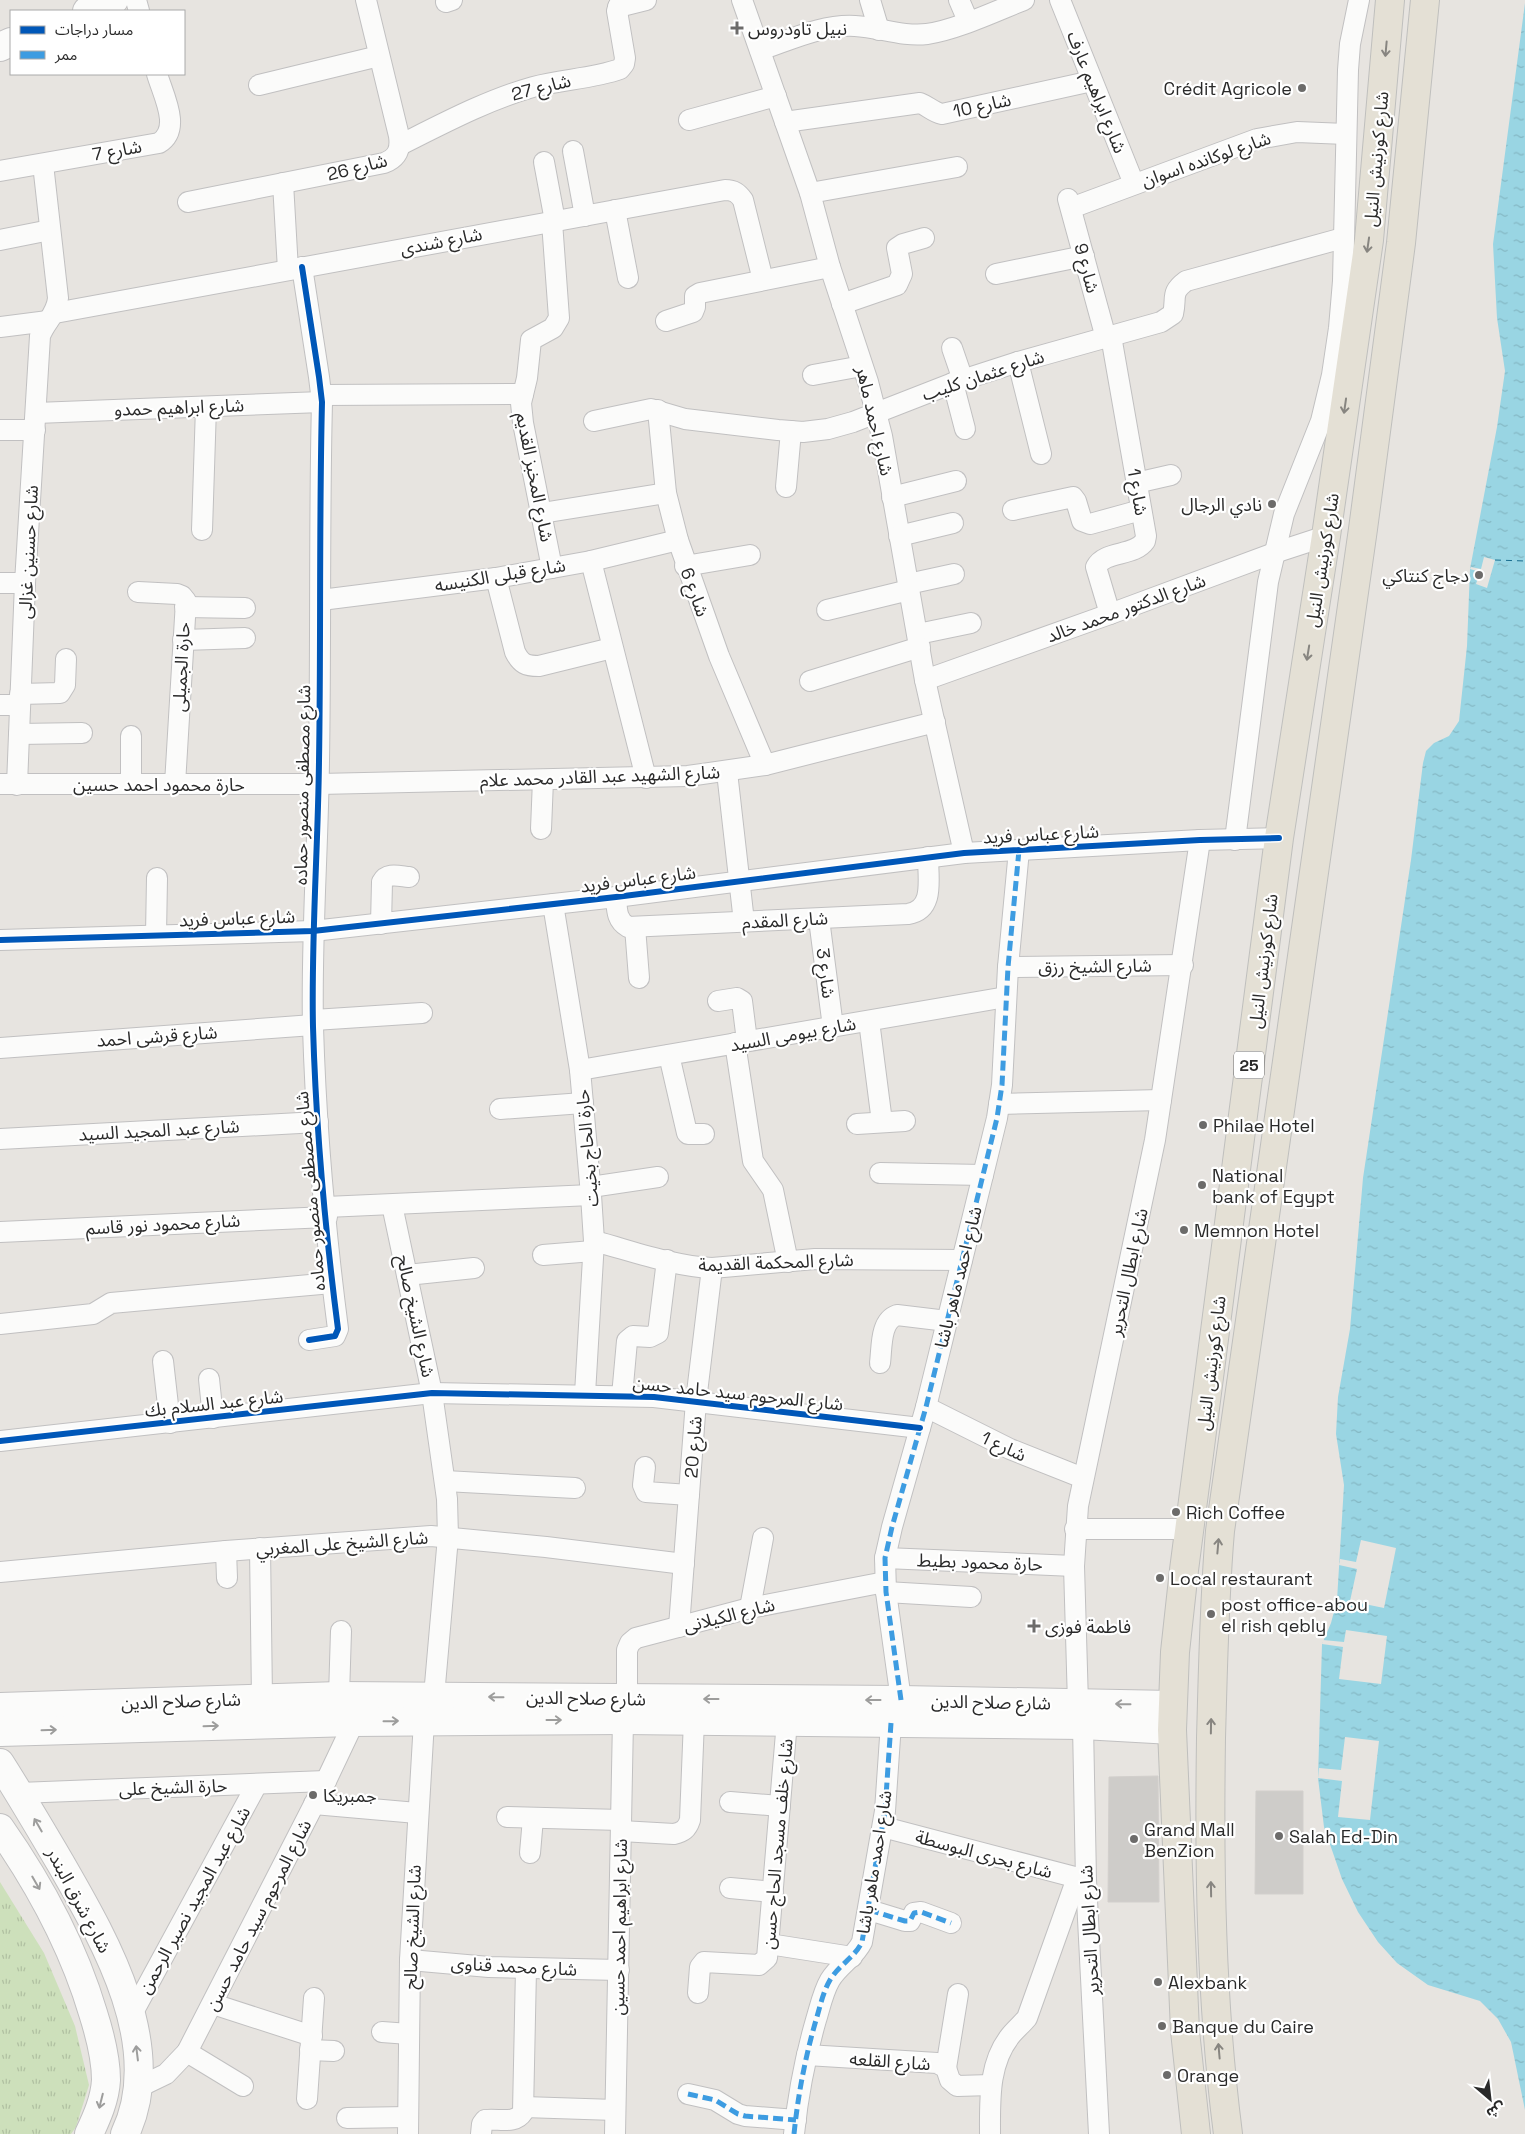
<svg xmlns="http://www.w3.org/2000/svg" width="1525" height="2134" viewBox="0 0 1525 2134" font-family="'Space Grotesk','Noto Sans Arabic',sans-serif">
	<defs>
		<pattern id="park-tufts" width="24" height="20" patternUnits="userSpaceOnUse" patternTransform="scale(1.25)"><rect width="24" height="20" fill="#cde0bb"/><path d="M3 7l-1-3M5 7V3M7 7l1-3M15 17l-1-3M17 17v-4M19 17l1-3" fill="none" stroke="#b0c0a1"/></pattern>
		<pattern id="water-ripples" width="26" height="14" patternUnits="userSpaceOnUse" patternTransform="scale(1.25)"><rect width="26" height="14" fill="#99d5e3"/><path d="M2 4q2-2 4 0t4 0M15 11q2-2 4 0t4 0" fill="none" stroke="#84b7c3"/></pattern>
	</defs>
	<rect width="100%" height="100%" fill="#e7e4e0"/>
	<path fill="url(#park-tufts)" d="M0 1882 44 1953 75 2026 89 2085 76 2127 71 2134H0Z"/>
	<path fill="url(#water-ripples)" d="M1525 3V2110L1511 2042 1498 2019 1480 2001 1428 1985 1397 1963 1378 1942 1358 1912 1342 1879 1324 1827 1318 1778 1322 1644 1331 1623 1337 1600 1344 1485 1336 1434 1338 1397 1350 1329 1363 1178 1411 860 1423 763 1426 751 1434 743 1449 736 1459 721 1467 646 1470 569 1497 427 1505 371 1497 318 1493 244Z"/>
	<g fill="#e7e4e0">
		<path d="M1484 557 1495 560 1487 588 1476 584 1480 572 1470 569 1471 567 1481 569Z"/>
		<path d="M1361 1540 1396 1548 1384 1608 1350 1601 1357 1569 1339 1565 1340 1559 1356 1562Z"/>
		<path d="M1346 1630 1387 1636 1381 1684 1339 1679 1343 1647 1322 1644 1323 1640 1344 1642Z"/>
		<path d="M1345 1737 1379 1741 1370 1820 1338 1817 1342 1781 1318 1778 1319 1768 1341 1770Z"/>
	</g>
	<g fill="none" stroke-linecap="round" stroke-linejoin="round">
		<path stroke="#186d8f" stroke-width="1" stroke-dasharray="6 5" stroke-linecap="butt" d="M1495 560 1525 561"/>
	</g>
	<g fill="#ceccc9" stroke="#d2cfcc">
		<path d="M1158 1776 1159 1902H1108L1109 1777Z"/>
		<path d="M1256 1791H1303V1894H1255Z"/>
	</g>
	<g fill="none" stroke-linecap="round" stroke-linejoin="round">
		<defs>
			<g id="street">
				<path d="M136 0 139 11"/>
				<path d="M742 0 810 193 830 267 868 382 882 436 925 680 964 853"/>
				<path d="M870 0 879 30"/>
				<path d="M959 0 968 21"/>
				<path d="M1060 0 1134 184"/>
				<path d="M446 2 452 0"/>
				<path d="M618 7 646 0"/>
				<path d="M760 50C790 40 823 24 855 26 879 27 902 37 927 34 956 30 996 11 1024 0"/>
				<path d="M259 85 379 56"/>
				<path d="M689 120 776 96"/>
				<path d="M785 122 920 103C928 106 933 112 942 114L1092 81"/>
				<path d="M400 145C444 123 487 100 533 87 562 79 592 79 620 69L624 64 625 58 617 11 621 0"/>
				<path d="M573 151 585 216"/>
				<path d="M544 162 555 221"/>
				<path d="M0 171 159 143C182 129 163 95 157 74"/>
				<path d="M283 183 288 270"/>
				<path d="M810 193 957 167"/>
				<path d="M1068 199 1106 338"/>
				<path d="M188 202 384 163C397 158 401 150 399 136L366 0"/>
				<path d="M1071 208 1257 139 1297 132 1346 134"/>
				<path d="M615 210 628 278"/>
				<path d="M552 222 559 318 553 328 531 340 527 378 521 403 523 423 552 568"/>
				<path d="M0 240 50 230"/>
				<path d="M302 267 319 377 322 402C319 522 321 641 319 761 318 850 311 938 313 1027 316 1128 325 1229 338 1329L335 1336 309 1340"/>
				<path d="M996 274 1084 256"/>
				<path d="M842 304 897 285 902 274 897 248 903 244 924 238"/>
				<path d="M55 313 725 190C734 190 738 193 743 200L763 280"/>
				<path d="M666 321 693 312 695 307V296L700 293 830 267"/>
				<path d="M0 327 48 321"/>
				<path d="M952 348 963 380"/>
				<path d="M1018 362 1041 454"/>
				<path d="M813 375 862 366"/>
				<path d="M953 383 965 429"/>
				<path d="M321 395 523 394"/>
				<path d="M658 410 666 493 678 540 719 656 765 765"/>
				<path d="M36 413 322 402"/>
				<path d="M594 421 651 409 685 419 778 430 803 432 828 429 853 422 953 383 1018 362 1161 322 1173 314C1177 297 1170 293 1186 281L1343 238"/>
				<path d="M0 430H35"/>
				<path d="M1136 483 1171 475"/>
				<path d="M786 487 791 431"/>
				<path d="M892 497 956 481"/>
				<path d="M1013 510 1073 497 1076 501 1082 521 1090 524 1141 510"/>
				<path d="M542 513 666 493"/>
				<path d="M202 530 206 407"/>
				<path d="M899 536 953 523"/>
				<path d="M591 561 646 778"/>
				<path d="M685 566 750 555"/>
				<path d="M496 578 515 652C521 664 526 666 539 666L612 648"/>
				<path d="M0 583H25"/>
				<path d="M908 584 954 574"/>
				<path d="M138 592 177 594 182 596 186 601 175 784"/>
				<path d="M321 600 496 578 591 561 678 540"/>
				<path d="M185 607 245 608"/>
				<path d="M827 610 909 590"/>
				<path d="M1110 614 1096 567C1105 550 1134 557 1145 541L1146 536 1111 336"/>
				<path d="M918 634 971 623"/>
				<path d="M183 640 245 638"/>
				<path d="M925 680 1110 614 1274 553 1326 536"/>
				<path d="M810 681 920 647"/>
				<path d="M20 694 60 693 65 685 66 659"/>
				<path d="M0 705H20"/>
				<path d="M19 734 82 733"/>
				<path d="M727 772 744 922"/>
				<path d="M0 784H319L688 776 765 765 935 722"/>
				<path d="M131 784V736"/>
				<path d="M17 785 25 583 40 336C45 322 57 314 58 298L43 164"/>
				<path d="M541 829 543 780"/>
				<path d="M1235 840 1268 582 1284 514 1321 421 1332 375 1339 328 1343 281 1348 70 1350 44 1359 0"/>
				<path d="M616 897C617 909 616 920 628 927L908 914C935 910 928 879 928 857"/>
				<path d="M553 904 580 1070 591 1195 594 1241 585 1394"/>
				<path d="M819 919 833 1027"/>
				<path d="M381 924 382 882C387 872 399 876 409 877"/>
				<path d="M635 927 639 978"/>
				<path d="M156 935 157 878"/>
				<path d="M0 940 313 931 616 897 964 853 1200 840 1279 838"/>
				<path d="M1008 967 1183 965"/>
				<path d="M718 1001 737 998 742 1001 747 1041"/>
				<path d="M314 1020 422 1013"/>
				<path d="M869 1021 882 1122"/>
				<path d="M735 1043 753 1161 773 1190 788 1262"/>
				<path d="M0 1048 313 1025"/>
				<path d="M669 1055 687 1133 688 1134H704"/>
				<path d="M580 1070 1006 997"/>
				<path d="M999 1104 1161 1100"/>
				<path d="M500 1109 583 1103"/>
				<path d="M857 1124 905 1121"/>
				<path d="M0 1139 318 1122"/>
				<path d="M880 1173 983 1175"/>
				<path d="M591 1187 658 1177"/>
				<path d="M392 1205 432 1393 447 1499 448 1537 434 1696"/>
				<path d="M326 1207 591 1195"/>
				<path d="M0 1232 327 1217"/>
				<path d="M594 1241C632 1251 672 1266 712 1268L815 1259 962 1260"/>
				<path d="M543 1255 593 1251"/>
				<path d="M407 1275 474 1268"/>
				<path d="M0 1324 93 1314 111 1303 332 1283"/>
				<path d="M163 1361 170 1423"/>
				<path d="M880 1363C882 1347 880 1321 897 1315L947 1321"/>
				<path d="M209 1379 213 1418"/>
				<path d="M622 1396 627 1341 633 1336 650 1337 658 1333 667 1260"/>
				<path d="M926 1407 1010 1449 1083 1478"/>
				<path d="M0 1441 432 1393 654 1397 920 1428"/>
				<path d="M645 1467 643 1485 646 1492 689 1495"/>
				<path d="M445 1481 575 1488"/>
				<path d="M1075 1529H1189"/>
				<path d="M260 1548 262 1699"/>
				<path d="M226 1551 227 1578"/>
				<path d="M885 1558 1074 1566"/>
				<path d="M0 1572 226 1551 431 1536 546 1547 684 1564"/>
				<path d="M886 1592 971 1597"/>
				<path d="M750 1608 763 1538"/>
				<path d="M679 1627 696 1401 712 1268"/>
				<path d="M339 1696 341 1631"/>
				<path d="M627 1699V1650L630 1643 636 1638 750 1608 885 1582"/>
				<path d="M901 1700 886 1592 885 1558 892 1527 926 1407 997 1118 1002 1085 1008 967 1019 850"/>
				<path d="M1078 1704 1074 1566 1078 1506 1155 1140 1200 840"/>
				<path d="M1083 1725 1086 1880 1099 2134"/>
				<path d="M19 1793 326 1781"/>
				<path d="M730 1802 780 1806"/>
				<path d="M314 1804 417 1813"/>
				<path d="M507 1817 621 1820"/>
				<path d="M883 1827 1086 1880"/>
				<path d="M621 1831 674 1834C683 1832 687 1829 690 1820L694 1720"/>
				<path d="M530 1853 533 1818"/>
				<path d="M730 1888 773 1892"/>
				<path d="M869 1910 905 1921H910L914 1913 921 1912 951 1923"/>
				<path d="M769 1944 852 1957"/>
				<path d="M410 1960 489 1967 619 1970"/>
				<path d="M698 1993 700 1967 704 1962 759 1965 767 1958 787 1721"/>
				<path d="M213 2004 312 2036"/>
				<path d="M131 2016 257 1784"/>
				<path d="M382 2032 409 2034"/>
				<path d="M310 2050 334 2051"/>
				<path d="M187 2052 243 2086"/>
				<path d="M807 2055 937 2063 946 2068 950 2080 957 2086 991 2085"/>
				<path d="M946 2068 958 1994"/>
				<path d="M139 2087 166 2074 187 2052 326 1781 354 1722"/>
				<path d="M688 2094 715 2100 738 2114 745 2116 796 2120"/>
				<path d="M307 2099 314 1998"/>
				<path d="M524 2107 615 2110"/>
				<path d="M347 2118 408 2117"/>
				<path d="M408 2134 410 1960 424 1721"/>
				<path d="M481 2134 482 2124 485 2120C498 2118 515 2125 523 2112L526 1969"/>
				<path d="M615 2134 623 1720"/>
				<path d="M794 2134C798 2095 805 2058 816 2020 820 2007 823 1992 830 1980 839 1965 855 1957 862 1942L885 1811 891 1723"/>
				<path d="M990 2134C990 2101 988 2063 1011 2035 1016 2029 1022 2024 1027 2018L1077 1878"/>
			</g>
			<g id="secondary">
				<path d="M87 11 114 0"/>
				<path d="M0 47 11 42"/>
				<path d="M0 1707 339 1696 901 1700 1172 1705"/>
				<path d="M0 1732 354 1722 623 1720 1083 1725 1172 1730"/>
				<path d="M0 1763C21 1796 41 1830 61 1864 104 1939 167 2046 125 2134"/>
				<path d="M0 1828C40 1885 73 1946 93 2013 100 2035 106 2057 106 2080 105 2099 97 2117 89 2134"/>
			</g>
			<g id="primary">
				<path d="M1196 2134 1185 2031 1172 1730 1175 1652 1184 1570 1279 838 1326 536 1369 240 1390 0"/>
				<path d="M1228 2134C1211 2002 1209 1871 1211 1738 1213 1669 1214 1600 1220 1531L1363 529 1401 243 1425 0"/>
			</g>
		</defs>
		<use href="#street" stroke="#c1c0c1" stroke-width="22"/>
		<use href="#secondary" stroke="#c1c0c1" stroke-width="30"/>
		<use href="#primary" stroke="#bfbfbd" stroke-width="30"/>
		<use href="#street" stroke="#fbfbfa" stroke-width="20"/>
		<use href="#secondary" stroke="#fbfbfa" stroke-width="28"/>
		<use href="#primary" stroke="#e4e0d5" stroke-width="28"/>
		<g stroke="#3d9ce1" stroke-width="5" stroke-dasharray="10 5" stroke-linecap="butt">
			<path d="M901 1700 886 1592 885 1558 892 1527 926 1407 997 1118 1002 1085 1008 967 1019 850"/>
			<path d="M869 1910 905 1921H910L914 1913 921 1912 951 1923"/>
			<path d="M688 2094 715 2100 738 2114 745 2116 796 2120"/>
			<path d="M794 2134C798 2095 805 2058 816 2020 820 2007 823 1992 830 1980 839 1965 855 1957 862 1942L885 1811 891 1723"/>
		</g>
		<defs>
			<g id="cycleway">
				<path d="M302 267 319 377 322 402C319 522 321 641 319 761 318 850 311 938 313 1027 316 1128 325 1229 338 1329L335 1336 309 1340"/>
				<path d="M0 940 313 931 616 897 964 853 1200 840 1279 838"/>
				<path d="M0 1441 432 1393 654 1397 920 1428"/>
			</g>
		</defs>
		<use href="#cycleway" stroke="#fff" stroke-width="9"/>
		<use href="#cycleway" stroke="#0057b8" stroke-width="6"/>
	</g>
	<defs><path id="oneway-shaft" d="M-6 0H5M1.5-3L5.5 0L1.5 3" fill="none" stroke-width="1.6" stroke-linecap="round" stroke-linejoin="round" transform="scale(1.25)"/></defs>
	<g stroke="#878580">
		<use href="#oneway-shaft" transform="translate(1386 49) rotate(95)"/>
		<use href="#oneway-shaft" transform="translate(1368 245) rotate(98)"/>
		<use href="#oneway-shaft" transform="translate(1345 406) rotate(98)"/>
		<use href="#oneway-shaft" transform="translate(1308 653) rotate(99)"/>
		<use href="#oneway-shaft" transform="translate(1218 1546) rotate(-85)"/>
		<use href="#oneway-shaft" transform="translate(1211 1726) rotate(-89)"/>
		<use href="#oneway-shaft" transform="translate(1211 1889) rotate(-91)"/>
		<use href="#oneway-shaft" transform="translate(1219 2051) rotate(-95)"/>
	</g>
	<g stroke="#9d9d9c">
		<use href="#oneway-shaft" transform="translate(496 1697) rotate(-179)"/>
		<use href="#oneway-shaft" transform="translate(711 1699) rotate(-180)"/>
		<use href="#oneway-shaft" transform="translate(873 1700) rotate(-180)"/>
		<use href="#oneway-shaft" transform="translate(1123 1704) rotate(-179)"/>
		<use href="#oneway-shaft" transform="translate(554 1720)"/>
		<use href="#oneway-shaft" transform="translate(391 1721) rotate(-1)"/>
		<use href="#oneway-shaft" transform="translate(211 1726) rotate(-2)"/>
		<use href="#oneway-shaft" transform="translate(49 1730) rotate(-2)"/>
		<use href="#oneway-shaft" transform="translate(38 1825) rotate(-120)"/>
		<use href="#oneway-shaft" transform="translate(36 1883) rotate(60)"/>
		<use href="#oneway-shaft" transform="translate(137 2053) rotate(-97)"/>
		<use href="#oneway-shaft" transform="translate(101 2101) rotate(104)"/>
	</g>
	<g fill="#6c6b6a" stroke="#fff" stroke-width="2">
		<path d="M734.5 20.5h5v5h5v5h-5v5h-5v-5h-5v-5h5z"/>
		<circle cx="1302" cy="88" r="5"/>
		<circle cx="1272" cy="504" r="5"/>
		<circle cx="1479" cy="575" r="5"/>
		<circle cx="1203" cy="1125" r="5"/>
		<circle cx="1202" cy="1185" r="5"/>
		<circle cx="1184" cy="1230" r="5"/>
		<circle cx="1176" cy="1512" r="5"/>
		<circle cx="1160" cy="1578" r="5"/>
		<circle cx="1211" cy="1614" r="5"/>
		<path d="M1031.5 1618.5h5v5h5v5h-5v5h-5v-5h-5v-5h5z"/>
		<circle cx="313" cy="1795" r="5"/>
		<circle cx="1279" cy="1836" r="5"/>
		<circle cx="1134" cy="1839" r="5"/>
		<circle cx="1158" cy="1982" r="5"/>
		<circle cx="1162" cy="2026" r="5"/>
		<circle cx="1167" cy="2075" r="5"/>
	</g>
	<g text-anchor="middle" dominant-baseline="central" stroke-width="4.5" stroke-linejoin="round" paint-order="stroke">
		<rect fill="#fff" stroke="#6a6a6a" stroke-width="1" x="1234" y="1051.5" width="30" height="27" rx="4"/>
		<g font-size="16" font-weight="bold" fill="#2a2a2a">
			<text x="1249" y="1065">25</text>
		</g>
		<g font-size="18" fill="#2a2a2a" stroke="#fff" text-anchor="start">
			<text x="748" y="28">نبيل تاودروس</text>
			<text x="1292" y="88" text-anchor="end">Crédit Agricole</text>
			<text x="1262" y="504" text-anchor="end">نادي الرجال</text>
			<text x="1469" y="575" text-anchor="end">دجاج كنتاكي</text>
			<text x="1213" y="1125">Philae Hotel</text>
			<text x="1212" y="1175">National<tspan x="1212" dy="21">bank of Egypt</tspan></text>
			<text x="1194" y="1230">Memnon Hotel</text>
			<text x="1186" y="1512">Rich Coffee</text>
			<text x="1170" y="1578">Local restaurant</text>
			<text x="1221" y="1604">post office-abou<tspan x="1221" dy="21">el rish qebly</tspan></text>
			<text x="1045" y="1626">فاطمة فوزى</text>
			<text x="323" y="1795">جمبريكا</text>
			<text x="1144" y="1829">Grand Mall<tspan x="1144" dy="21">BenZion</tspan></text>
			<text x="1289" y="1836">Salah Ed-Din</text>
			<text x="1168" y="1982">Alexbank</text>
			<text x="1172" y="2026">Banque du Caire</text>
			<text x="1177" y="2075">Orange</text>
		</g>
		<g font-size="18" fill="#2a2a2a" stroke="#fff">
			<text transform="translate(541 87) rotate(-14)">شارع 27</text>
			<text transform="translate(1097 92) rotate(68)">شارع ابراهيم عارف</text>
			<text transform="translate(982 105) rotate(-12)">شارع 10</text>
			<text transform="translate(117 150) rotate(-10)">شارع 7</text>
			<text transform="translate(1206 159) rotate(-19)">شارع لوكانده اسوان</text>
			<text transform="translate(1376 159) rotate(-85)">شارع كورنيش النيل</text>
			<text transform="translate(357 167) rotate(-14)">شارع 26</text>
			<text transform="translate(441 241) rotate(-11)">شارع شندى</text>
			<text transform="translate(1087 268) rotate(75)">شارع 9</text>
			<text transform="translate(983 375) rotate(-18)">شارع عثمان كليب</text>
			<text transform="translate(179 407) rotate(-2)">شارع ابراهيم حمدو</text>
			<text transform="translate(875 421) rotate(77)">شارع احمد ماهر</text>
			<text transform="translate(535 477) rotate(79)">شارع المخبز القديم</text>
			<text transform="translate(1138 492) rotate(80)">شارع 1</text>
			<text transform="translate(28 552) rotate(-87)">شارع حسنين غزالى</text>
			<text transform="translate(1322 560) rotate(-81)">شارع كورنيش النيل</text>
			<text transform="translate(500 575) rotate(-9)">شارع قبلى الكنيسه</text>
			<text transform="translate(695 592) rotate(70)">شارع 6</text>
			<text transform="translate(1126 608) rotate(-20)">شارع الدكتور محمد خالد</text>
			<text transform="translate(181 667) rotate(-87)">حارة الجميلى</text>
			<text transform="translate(600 776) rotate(-2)">شارع الشهيد عبد القادر محمد علام</text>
			<text x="159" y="784">حارة محمود احمد حسين</text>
			<text transform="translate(302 785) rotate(-89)">شارع مصطفى منصور حماده</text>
			<text transform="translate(1041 834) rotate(-3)">شارع عباس فريد</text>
			<text transform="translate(638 879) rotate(-7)">شارع عباس فريد</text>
			<text transform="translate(237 918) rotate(-2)">شارع عباس فريد</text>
			<text transform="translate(785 920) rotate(-3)">شارع المقدم</text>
			<text transform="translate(1263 961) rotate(-83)">شارع كورنيش النيل</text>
			<text transform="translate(1095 966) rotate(-1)">شارع الشيخ رزق</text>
			<text transform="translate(826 973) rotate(83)">شارع 3</text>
			<text transform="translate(793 1034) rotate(-10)">شارع بيومى السيد</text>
			<text transform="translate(157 1036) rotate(-4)">شارع قرشى احمد</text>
			<text transform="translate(159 1130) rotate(-3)">شارع عبد المجيد السيد</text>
			<text transform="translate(587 1148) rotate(-95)">حارة الحاج بخيت</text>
			<text transform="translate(310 1191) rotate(-95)">شارع مصطفى منصور حماده</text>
			<text transform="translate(163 1224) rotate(-3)">شارع محمود نور قاسم</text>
			<text transform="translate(776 1262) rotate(-2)">شارع المحكمة القديمة</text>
			<text transform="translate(1128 1272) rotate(-78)">شارع ابطال التحرير</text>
			<text transform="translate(958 1277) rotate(-76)">شارع احمد ماهر باشا</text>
			<text transform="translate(416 1316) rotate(78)">شارع الشيخ صالح</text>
			<text transform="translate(1211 1363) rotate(-83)">شارع كورنيش النيل</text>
			<text transform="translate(738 1393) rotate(6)">شارع المرحوم سيد حامد حسن</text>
			<text transform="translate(214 1403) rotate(-6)">شارع عبد السلام بك</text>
			<text transform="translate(1004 1446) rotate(25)">شارع 1</text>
			<text transform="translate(693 1447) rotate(-86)">شارع 20</text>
			<text transform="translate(342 1543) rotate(-4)">شارع الشيخ على المغربي</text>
			<text transform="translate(980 1562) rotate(2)">حارة محمود بطيط</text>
			<text transform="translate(729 1615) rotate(-14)">شارع الكيلانى</text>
			<text transform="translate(586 1698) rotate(1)">شارع صلاح الدين</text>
			<text transform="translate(181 1701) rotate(-2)">شارع صلاح الدين</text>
			<text transform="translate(991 1702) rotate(1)">شارع صلاح الدين</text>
			<text transform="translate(173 1787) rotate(-2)">حارة الشيخ على</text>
			<text transform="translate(777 1844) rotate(-85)">شارع خلف مسجد الحاج حسن</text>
			<text transform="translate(984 1854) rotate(15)">شارع بحرى البوسطة</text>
			<text transform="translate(874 1862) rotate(-81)">شارع احمد ماهر باشا</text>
			<text transform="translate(79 1900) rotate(62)">شارع شرق البندر</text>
			<text transform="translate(194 1900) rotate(-61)">شارع عبد المجيد نصير الرحمن</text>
			<text transform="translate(258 1915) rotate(-63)">شارع المرحوم سيد حامد حسن</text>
			<text transform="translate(412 1927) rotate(-88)">شارع الشيخ صالح</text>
			<text transform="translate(619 1927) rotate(-89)">شارع ابراهيم احمد حسين</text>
			<text transform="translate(1089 1930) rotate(-93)">شارع ابطال التحرير</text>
			<text transform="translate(514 1966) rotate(3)">شارع محمد قناوى</text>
			<text transform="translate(890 2061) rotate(4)">شارع القلعه</text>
		</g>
	</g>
	<rect x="10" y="10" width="175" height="65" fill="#ffffff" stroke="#aaaaaa"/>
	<rect x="20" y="26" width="25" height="8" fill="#0057b8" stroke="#aaaaaa"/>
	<text x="55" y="35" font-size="15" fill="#2a2a2a">مسار دراجات</text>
	<rect x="20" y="51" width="25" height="8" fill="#3d9ce1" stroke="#aaaaaa"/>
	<text x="55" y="60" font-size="15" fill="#2a2a2a">ممر</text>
	<g transform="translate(1490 2099) rotate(152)" stroke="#ffffff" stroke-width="4" paint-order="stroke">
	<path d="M0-4L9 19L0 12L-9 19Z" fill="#2a2a2a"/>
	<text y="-8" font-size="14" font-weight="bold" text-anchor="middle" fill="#2a2a2a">ش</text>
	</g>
</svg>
